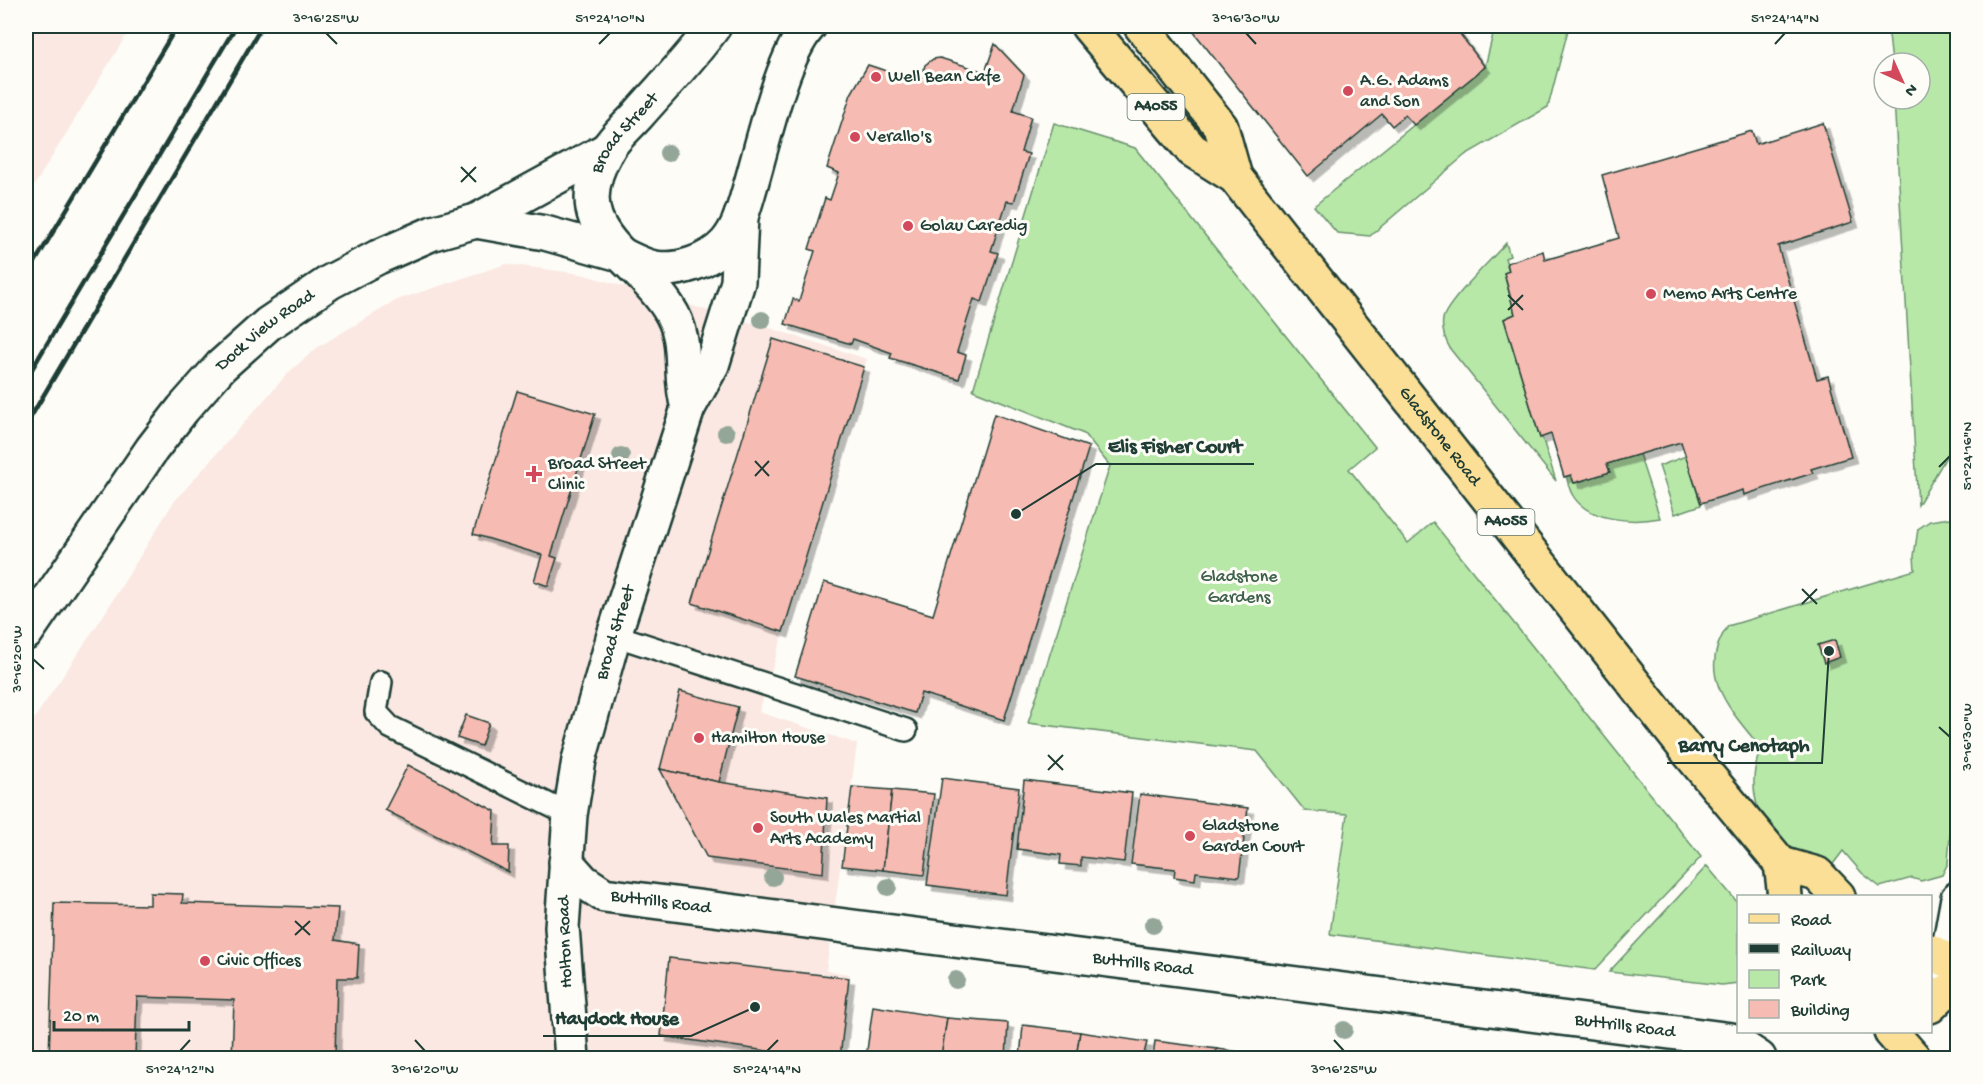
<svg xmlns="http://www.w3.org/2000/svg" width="1983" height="1084" viewBox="0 0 1983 1084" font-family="'Gochi Hand',sans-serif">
	<defs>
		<filter id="shadow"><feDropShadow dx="5.5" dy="5.5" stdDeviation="0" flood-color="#0004"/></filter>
	</defs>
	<rect width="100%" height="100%" fill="#fdfcf7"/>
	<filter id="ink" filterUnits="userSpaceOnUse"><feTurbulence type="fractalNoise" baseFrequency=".0167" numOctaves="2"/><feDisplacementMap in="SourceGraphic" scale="12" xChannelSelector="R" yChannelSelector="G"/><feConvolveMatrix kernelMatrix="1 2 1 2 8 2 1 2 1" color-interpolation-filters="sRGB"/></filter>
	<g filter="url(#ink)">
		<g fill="#fbe8e2">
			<path d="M26 26H132L26 199Z"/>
			<path d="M506 264 581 274 776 330 867 359 759 712 857 744 826 971 850 974 840 1058H26V731L103 616 173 503 289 372 318 347 397 300Z"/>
		</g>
		<g fill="#b7e8a8" stroke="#6b926e" stroke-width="1.5">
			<path d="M1495 26H1569L1548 107 1465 155 1370 236 1337 233 1314 206 1485 67Z"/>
			<path d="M1888 26H1957L1956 440 1918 505 1894 99H1920V63H1892Z"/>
			<path d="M1054 123 1135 148 1375 447 1349 469 1408 543 1433 522 1701 857 1595 970 1330 934 1347 814 1305 811 1257 751 1028 723 1110 466 1084 434 973 390Z"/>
			<path d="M1506 243 1510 256 1505 258 1509 271 1504 274 1515 314 1504 319 1540 438 1542 437 1556 481 1451 350C1445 340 1441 330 1443 319 1446 303 1493 258 1506 243Z"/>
			<path d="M1639 454 1660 518C1634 523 1587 522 1572 494 1569 489 1568 482 1566 476L1571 475 1575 483 1609 472 1607 464Z"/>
			<path d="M1686 456 1701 505 1675 514 1659 466Z"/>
			<path d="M1950 518 1957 520V735L1948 863 1942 875 1921 881 1912 878 1880 887 1862 873 1843 851 1830 868 1765 833C1755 802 1748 780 1761 748 1731 711 1694 674 1728 626L1915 570 1914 556 1918 529 1930 521Z"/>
			<path d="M1707 866 1738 903V983L1722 985 1609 972Z"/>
		</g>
		<g fill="#f6bbb2" stroke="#1f3d34" stroke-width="1.5" filter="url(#shadow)">
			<path d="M1189 26H1454L1485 67 1414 125 1405 115 1392 126 1382 114 1308 176Z"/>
			<path d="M995 44 1024 75 1013 111 1031 117 1021 152 1029 154 1014 202 1007 201 991 251 998 253 982 302 974 299 957 352 966 355 959 379 890 358 892 353 853 339 851 344 785 324 793 299 799 301 815 251 809 249 825 198 830 200 839 173 827 168 851 94 868 65 920 82 925 65 933 59 940 58 985 72Z"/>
			<path d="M1823 123 1853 222 1778 246 1817 379 1828 376 1851 457 1811 469 1813 473 1744 495 1743 490 1701 503 1681 442 1607 464 1610 472 1574 483 1571 475 1564 477 1551 434 1540 438 1504 319 1515 314 1504 273 1509 271 1507 263 1543 251 1545 260 1619 238 1602 175 1752 131 1756 144Z"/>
			<path d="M773 339 864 367 783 632 692 603Z"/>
			<path d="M517 391 595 414 551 556 557 558 548 586 534 581 542 555 473 534Z"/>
			<path d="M994 414 1089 447 1004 720 921 693 915 713 795 676 824 582 933 615Z"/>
			<path d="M1835 640 1840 657 1824 663 1818 645Z"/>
			<path d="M680 691 738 707 719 782 660 769Z"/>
			<path d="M466 715 489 723 481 746 457 738Z"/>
			<path d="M408 765 495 811 493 846H509L508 872 385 810Z"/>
			<path d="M660 769 719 782 827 798 823 873 707 858Z"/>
			<path d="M942 778 1019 788 1006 895 927 885Z"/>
			<path d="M1024 780 1132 793 1124 862 1081 857V866L1060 864 1061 855 1017 849Z"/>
			<path d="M852 787 892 790 883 870 842 866Z"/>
			<path d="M892 790 934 794 924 875 883 870Z"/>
			<path d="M1140 794 1248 808 1239 877 1196 872 1195 880 1174 877 1175 869 1131 864Z"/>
			<path d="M150 893 183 894 182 903 338 908 335 940 359 944 357 978H337L335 1058H232L234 1000 137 997 135 1058H49L54 903 150 905Z"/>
			<path d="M669 958 849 978 840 1058H816L661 1036Z"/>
			<path d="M873 1006 947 1018 941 1058H866Z"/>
			<path d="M947 1018 1008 1023 1006 1058H941Z"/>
			<path d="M1023 1025 1080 1032 1076 1058H1020Z"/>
			<path d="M1080 1032 1147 1042 1143 1058H1076Z"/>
			<path d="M1155 1041 1217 1049 1215 1058H1153Z"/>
			<path d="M1217 1049 1274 1056 1273 1058H1215Z"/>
		</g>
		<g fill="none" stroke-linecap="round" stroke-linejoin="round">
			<defs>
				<g id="service">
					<path d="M614 635 906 730"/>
					<path d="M381 682 376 712 390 727 570 815"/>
				</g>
				<g id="minor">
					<path d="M476 221 545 233 620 254"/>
					<path id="s1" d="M26 633 152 449 183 409 221 366 268 324 330 282 378 257 433 233 476 221 608 149"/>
					<path d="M1942 987 1958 898"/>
				</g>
				<g id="tertiary">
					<path id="s2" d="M566 862 583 881 604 895 1732 1040 1759 1058"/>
				</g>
				<g id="secondary">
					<path d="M620 254C631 259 643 266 655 268 678 272 710 261 726 243 740 227 745 204 751 184 763 143 782 56 809 26"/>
					<path id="s3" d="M688 408C677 371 691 342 668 307 632 251 561 231 607 150 614 138 627 127 637 116 663 86 691 58 714 26"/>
					<path id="s4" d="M572 1058 562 927 570 815 579 760 614 635 688 408 712 365 738 282 741 216"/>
				</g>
				<g id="primary">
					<path id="s5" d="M1088 26 1192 150 1235 177 1689 753 1781 864 1785 896"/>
					<path d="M1141 26 1221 127 1235 177"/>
					<path d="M1781 864 1817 874 1838 896"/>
					<path d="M1930 951 1958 966"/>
					<path d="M1930 1006 1941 995 1958 986"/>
					<path d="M1891 1032 1913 1057"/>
				</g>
			</defs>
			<use href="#service" stroke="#1f3d34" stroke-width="26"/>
			<use href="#minor" stroke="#1f3d34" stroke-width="38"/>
			<use href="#tertiary" stroke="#1f3d34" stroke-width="38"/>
			<use href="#secondary" stroke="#1f3d34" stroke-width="38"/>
			<use href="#primary" stroke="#1f3d34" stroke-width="38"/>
			<use href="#service" stroke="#fdfcf7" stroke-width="21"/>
			<use href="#minor" stroke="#fdfcf7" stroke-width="33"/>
			<use href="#tertiary" stroke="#fdfcf7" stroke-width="33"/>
			<use href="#secondary" stroke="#fdfcf7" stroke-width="33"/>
			<use href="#primary" stroke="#fbdf96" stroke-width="33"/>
			<g stroke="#1f3d34" stroke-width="4.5">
				<path d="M26 277 177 26"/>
				<path d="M26 379 236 26"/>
				<path d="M26 425 262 26"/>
			</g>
		</g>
		<g fill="#93a698">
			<circle cx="668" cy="153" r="9"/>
			<circle cx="762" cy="320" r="9"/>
			<circle cx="726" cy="433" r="9"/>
			<circle cx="621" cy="456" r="9"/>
			<circle cx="773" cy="877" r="9"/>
			<circle cx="888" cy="887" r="9"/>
			<circle cx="1153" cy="925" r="9"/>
			<circle cx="956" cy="980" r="9"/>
			<circle cx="1344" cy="1030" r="9"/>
		</g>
	</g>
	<path fill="none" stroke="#1f3d34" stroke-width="2" d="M326 33 337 44M1246 33 1256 44M599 44 610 33M1775 44 1785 33M461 167 476 182M461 182 476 167M1508 295 1523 310M1508 310 1523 295M755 461 769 476M1939 467 1950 456M755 476 769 461M1802 589 1817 604M1802 604 1817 589M33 659 44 669M1939 727 1950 737M1048 755 1063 770M1048 770 1063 755M295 921 310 935M295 935 310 921M415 1040 425 1051M1334 1040 1344 1051M180 1051 190 1040M767 1051 778 1040"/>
	<g fill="#d1495b" stroke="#fdfcf7" stroke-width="2">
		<circle cx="876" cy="77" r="6"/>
		<circle cx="1348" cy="91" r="6"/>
		<circle cx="855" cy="137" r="6"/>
		<circle cx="908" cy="226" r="6"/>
		<circle cx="1651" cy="294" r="6"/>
		<path d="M531 465h6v6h6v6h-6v6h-6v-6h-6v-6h6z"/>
		<circle cx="699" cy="738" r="6"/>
		<circle cx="758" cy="828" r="6"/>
		<circle cx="1190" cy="836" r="6"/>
		<circle cx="205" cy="961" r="6"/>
	</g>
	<g text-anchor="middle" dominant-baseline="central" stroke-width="6" stroke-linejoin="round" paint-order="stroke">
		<g fill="#fdfcf7" stroke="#62766e" stroke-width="1.5">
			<rect x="1127.5" y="94" width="57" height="26" rx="4.5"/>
			<rect x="1477.5" y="509" width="57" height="26" rx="4.5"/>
		</g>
		<g font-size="16" font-weight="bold" fill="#1f3d34">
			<text x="1156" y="107">A4055</text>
			<text x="1506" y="522">A4055</text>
		</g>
		<g font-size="18" fill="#1f3d34" stroke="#fdfcf7" text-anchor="start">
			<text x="888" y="77">Well Bean Cafe</text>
			<text x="1360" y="81">A.G. Adams<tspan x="1360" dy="21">and Son</tspan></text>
			<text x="867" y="137">Verallo's</text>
			<text x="920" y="226">Golau Caredig</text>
			<text x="1663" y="294">Memo Arts Centre</text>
			<text x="548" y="464">Broad Street<tspan x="548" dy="21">Clinic</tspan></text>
			<text x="711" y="738">Hamilton House</text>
			<text x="770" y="818">South Wales Martial<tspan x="770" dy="21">Arts Academy</tspan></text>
			<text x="1202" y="826">Gladstone<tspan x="1202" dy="21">Garden Court</tspan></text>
			<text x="217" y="961">Civic Offices</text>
		</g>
		<g font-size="18" fill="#1f3d34" stroke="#fdfcf7">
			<text stroke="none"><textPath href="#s3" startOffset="315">Broad Street</textPath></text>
			<text stroke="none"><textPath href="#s1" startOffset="388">Dock View Road</textPath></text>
			<text stroke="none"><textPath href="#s5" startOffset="543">Gladstone Road</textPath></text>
			<text stroke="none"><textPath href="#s4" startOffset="432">Broad Street</textPath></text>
			<text stroke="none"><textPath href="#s2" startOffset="108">Buttrills Road</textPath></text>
			<text transform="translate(566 942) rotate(-92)">Holton Road</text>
			<text stroke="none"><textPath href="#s2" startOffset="594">Buttrills Road</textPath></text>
			<text stroke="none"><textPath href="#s2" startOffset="1080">Buttrills Road</textPath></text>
		</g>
		<g font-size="18" fill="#3d5f4b" stroke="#fdfcf7">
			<text x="1239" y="577">Gladstone<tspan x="1239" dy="21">Gardens</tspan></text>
		</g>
	</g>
	<path fill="none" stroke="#1f3d34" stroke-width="2" d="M1016 514L1096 464H1254M1829 651L1822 763H1667M755 1007L691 1036H543"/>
	<g fill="#1f3d34" stroke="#fdfcf7" stroke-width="2">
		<circle cx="1016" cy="514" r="6"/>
		<circle cx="1829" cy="651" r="6"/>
		<circle cx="755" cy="1007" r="6"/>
	</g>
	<g font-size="20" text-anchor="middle" font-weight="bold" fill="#1f3d34" stroke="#fdfcf7" stroke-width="6" stroke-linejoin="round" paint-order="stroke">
		<text x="1175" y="452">Elis Fisher Court</text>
		<text x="1744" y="751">Barry Cenotaph</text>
		<text x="617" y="1024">Haydock House</text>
	</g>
	<rect width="1983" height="1084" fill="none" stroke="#fdfcf7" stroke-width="66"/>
	<rect x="1737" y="895" width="195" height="138" fill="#fdfcf7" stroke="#a4b0a9" stroke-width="1.5"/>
	<rect x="1749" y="914" width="30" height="9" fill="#fbdf96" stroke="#a4b0a9" stroke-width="1.5"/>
	<text x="1791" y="925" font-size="18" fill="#1f3d34">Road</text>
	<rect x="1749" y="944" width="30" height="9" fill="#1f3d34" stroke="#a4b0a9" stroke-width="1.5"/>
	<text x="1791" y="955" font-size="18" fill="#1f3d34">Railway</text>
	<rect x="1749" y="970" width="30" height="18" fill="#b7e8a8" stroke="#a4b0a9" stroke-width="1.5"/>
	<text x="1791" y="985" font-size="18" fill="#1f3d34">Park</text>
	<rect x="1749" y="1000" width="30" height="18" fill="#f6bbb2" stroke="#a4b0a9" stroke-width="1.5"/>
	<text x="1791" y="1015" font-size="18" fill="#1f3d34">Building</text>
	<g transform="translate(1902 81) rotate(135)"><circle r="28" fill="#fdfcf7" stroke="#a4b0a9" stroke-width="1.5"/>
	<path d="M0-4.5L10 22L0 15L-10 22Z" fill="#d1495b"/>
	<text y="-9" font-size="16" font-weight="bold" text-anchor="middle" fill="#1f3d34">N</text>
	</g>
	<path d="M54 1021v9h135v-9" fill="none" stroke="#1f3d34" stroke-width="3"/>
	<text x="63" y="1021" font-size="18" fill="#1f3d34" stroke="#fdfcf7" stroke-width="4.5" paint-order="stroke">20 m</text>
	<rect x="33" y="33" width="1917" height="1018" fill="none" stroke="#1f3d34" stroke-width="2"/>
	<g font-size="15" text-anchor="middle" fill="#1f3d34">
		<text x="326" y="22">3°16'25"W</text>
		<text x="610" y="22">51°24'10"N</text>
		<text x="1246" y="22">3°16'30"W</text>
		<text x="1785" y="22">51°24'14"N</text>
		<text transform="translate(1966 456) rotate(-90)" y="5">51°24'16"N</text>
		<text transform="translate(16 659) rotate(-90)" y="5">3°16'20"W</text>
		<text transform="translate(1966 737) rotate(-90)" y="5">3°16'30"W</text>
		<text x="180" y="1073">51°24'12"N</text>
		<text x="425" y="1073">3°16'20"W</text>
		<text x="767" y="1073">51°24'14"N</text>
		<text x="1344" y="1073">3°16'25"W</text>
	</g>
</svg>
